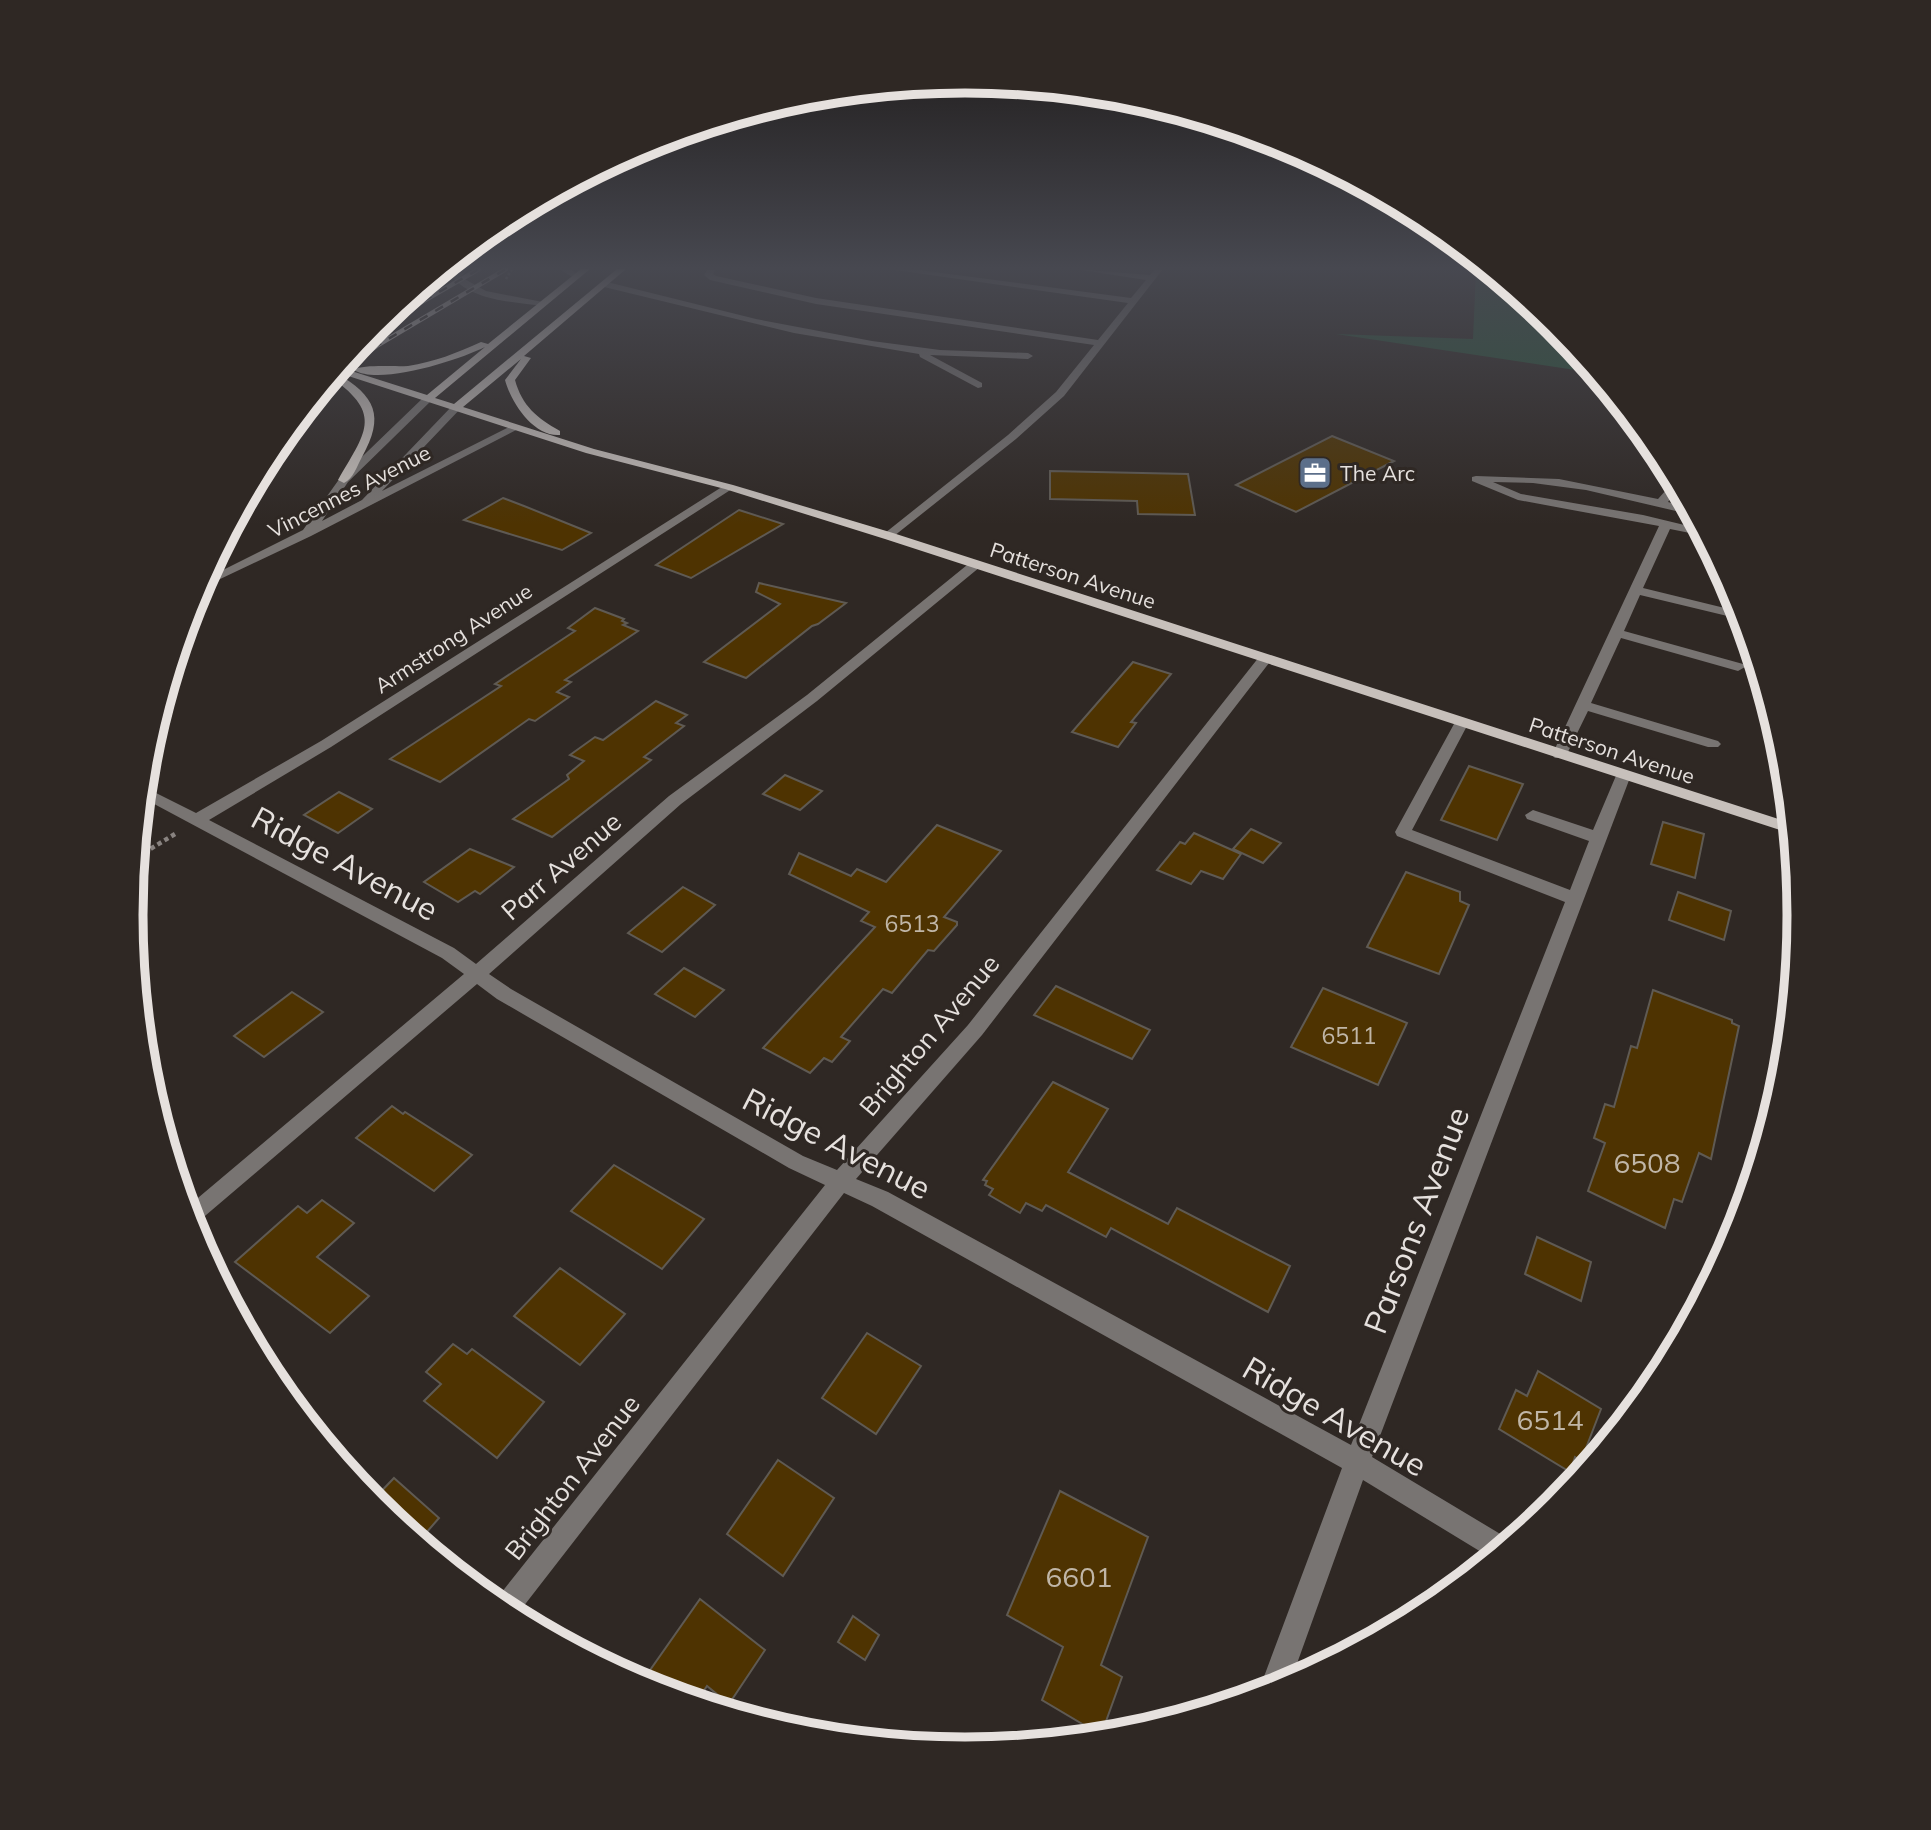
<svg xmlns="http://www.w3.org/2000/svg" width="1931" height="1830" viewBox="0 0 1931 1830" font-family="Mulish,sans-serif">
	<rect width="100%" height="100%" fill="#2f2824"/>
	<path fill="#2a553b" d="M1476 269H1487L1556 325 1595 373 1336 334 1473 339Z"/>
	<g fill="#4e3301" stroke="#5f5a53" stroke-width="2">
		<path d="M1332 436 1394 461 1296 512 1236 485Z"/>
		<path d="M1050 471 1188 474 1195 515 1138 514 1137 501 1050 499Z"/>
		<path d="M503 498 524 506 591 533 562 550 464 520Z"/>
		<path d="M739 510 783 524 691 578 656 565Z"/>
		<path d="M759 583 846 603 818 624 812 626 746 678 704 662 780 604 756 592Z"/>
		<path d="M595 608 624 619 622 621 627 623 623 625 638 631 565 680 571 682 557 692 569 697 535 721 529 719 440 782 390 759 501 686 495 684 575 631 568 628Z"/>
		<path d="M1133 662 1171 674 1131 722 1136 723 1118 747 1072 732Z"/>
		<path d="M656 701 687 715 676 723 684 726 644 757 651 760 552 837 513 819 569 779 567 775 584 761 570 755 595 737 603 740Z"/>
		<path d="M1469 766 1523 784 1497 840 1441 820Z"/>
		<path d="M785 775 822 791 800 810 763 794Z"/>
		<path d="M339 792 372 809 338 833 304 815Z"/>
		<path d="M1663 822 1704 834 1695 878 1651 864Z"/>
		<path d="M937 825 1001 851 944 917 957 922V925L934 951 928 950 892 993 883 989 841 1037 850 1041 832 1062 824 1058 810 1073 763 1048 875 927 861 921 869 912 789 874 799 853 851 876 857 869 886 882Z"/>
		<path d="M1251 829 1281 843 1263 863 1233 849Z"/>
		<path d="M1194 833 1241 854 1223 879 1201 871 1191 884 1157 870 1180 842 1185 844Z"/>
		<path d="M470 849 514 867 480 894 475 891 458 902 424 882Z"/>
		<path d="M1406 872 1460 892V901L1469 905 1439 974 1367 947Z"/>
		<path d="M683 887 715 905 662 952 628 933Z"/>
		<path d="M1678 892 1731 911 1724 940 1669 920Z"/>
		<path d="M684 968 724 990 695 1017 655 994Z"/>
		<path d="M1056 986 1150 1030 1132 1059 1034 1015Z"/>
		<path d="M1323 988 1407 1023 1378 1085 1291 1047Z"/>
		<path d="M1653 990 1732 1020V1023L1739 1026 1711 1159 1699 1153 1682 1202 1674 1199 1665 1228 1588 1191 1605 1143 1594 1138 1605 1104 1614 1107 1631 1046 1637 1048Z"/>
		<path d="M292 992 323 1012 264 1057 234 1036Z"/>
		<path d="M1053 1082 1108 1109 1068 1172 1168 1224 1177 1208 1290 1266 1268 1312 1111 1228 1106 1237 1046 1205 1042 1211 1026 1203 1020 1213 989 1195 993 1189 985 1185 987 1181 983 1180Z"/>
		<path d="M392 1106 403 1114 405 1112 472 1155 434 1191 356 1138Z"/>
		<path d="M614 1165 704 1219 662 1269 571 1211Z"/>
		<path d="M322 1200 354 1223 317 1257 369 1296 330 1333 235 1262 298 1206 307 1213Z"/>
		<path d="M1537 1237 1591 1262 1581 1301 1525 1274Z"/>
		<path d="M560 1268 625 1314 580 1365 514 1316Z"/>
		<path d="M867 1333 921 1366 876 1434 822 1398Z"/>
		<path d="M453 1344 467 1354 472 1349 544 1402 497 1458 424 1401 441 1384 426 1372Z"/>
		<path d="M1538 1371 1601 1409 1581 1461 1575 1457 1570 1472 1499 1429 1516 1390 1527 1396Z"/>
		<path d="M778 1460 834 1498 783 1576 727 1534Z"/>
		<path d="M394 1478 439 1518 419 1541 372 1501Z"/>
		<path d="M1060 1491 1148 1537 1101 1665 1122 1677 1101 1735 1042 1700 1063 1647 1007 1615Z"/>
		<path d="M700 1599 765 1650 729 1704 707 1686 697 1701 641 1683Z"/>
		<path d="M853 1616 879 1635 865 1660 838 1642Z"/>
	</g>
	<g fill="none" stroke-linecap="round" stroke-linejoin="round">
		<g stroke="#898380" stroke-width="2.5" stroke-dasharray="2.5 2" stroke-linecap="butt">
			<path d="M506 279 512 269"/>
			<path d="M368 334 441 288"/>
		</g>
		<path stroke="#898380" stroke-width="4.5" stroke-dasharray="4.5 3.5" stroke-linecap="butt" d="M137 857 175 834"/>
		<g fill="#787472" fill-rule="evenodd">
			<path d="M459 269H468L461 277 486 291 548 303 544 306C514 302 473 301 452 277Z"/>
			<path d="M559 269H570L581 276 574 278Z"/>
			<path d="M708 269H716L713 274 716 276 816 298 1098 340 1128 303 888 269H911L1131 298 1146 280 1075 269 1150 275 1155 269H1163L1064 396 1016 439 889 540 883 536 885 533 1008 435 1056 392 1094 345 816 304 710 280 704 275Z"/>
			<path d="M603 281 756 319 872 341 940 350 1028 353 1033 356 1028 359 930 355 982 383V387L978 388 920 357 919 354 794 333 600 286Z"/>
			<path d="M425 396 434 398 348 482 322 521 362 500 453 405 462 407 382 491 511 426 520 428 311 536 197 590 203 580 303 530 340 478Z"/>
			<path d="M1476 476 1559 479 1658 499 1675 480 1679 487 1668 502 1689 508 1693 515 1586 490 1533 483 1493 482 1521 494 1643 515 1701 529 1705 536 1670 529 1643 588 1741 612 1744 620 1640 595 1624 631 1743 664 1745 667 1738 671 1621 638 1591 703 1718 741 1721 744 1718 747H1708L1588 711 1565 758H1555L1552 755 1659 526 1518 500 1472 481V477Z"/>
			<path d="M725 485 735 487 331 747 209 820 454 948 476 964 669 796 807 695 972 561H980V567L817 701 681 804 489 974 511 989 803 1156 837 1170 968 1025 1259 657H1269V663L982 1035 856 1179 888 1192 1351 1445 1565 902 1397 836 1395 832 1454 724 1456 721H1466L1468 724 1412 830 1570 890 1589 841 1527 819 1525 815 1533 810 1593 830 1618 771H1628L1631 775 1372 1457 1512 1541 1491 1558 1363 1480 1290 1683 1260 1693 1259 1690 1342 1468 872 1206 844 1193 516 1616 494 1602 825 1185 789 1168 497 999 477 984 192 1227 186 1208 464 974 442 958 143 798 144 787 196 813 321 741Z"/>
		</g>
		<g fill="#c7c0bb" fill-rule="evenodd">
			<path d="M581 269H590L435 398 454 404 617 269H626L524 356 531 358 515 380C522 406 537 418 560 431V435C533 437 511 402 505 380L521 359 463 407 594 449 733 485 893 533 1791 823 1792 834 885 539 725 489 586 453 336 372 342 368 427 395 485 347C459 360 379 386 354 370 363 364 394 367 408 366 434 362 457 353 481 342L488 344Z"/>
			<path d="M336 373C376 396 385 416 362 457 357 466 353 479 344 483L338 480C365 433 384 415 332 378Z"/>
		</g>
		<defs>
			<g id="rail">
				<path d="M363 340 401 314 479 269"/>
				<path d="M330 380 378 345 506 269"/>
			</g>
		</defs>
		<use href="#rail" stroke="#bfb9b6" stroke-width="4.5"/>
		<use href="#rail" stroke="#2f2824" stroke-width="2.5" stroke-dasharray="9" stroke-linecap="butt"/>
	</g>
	<linearGradient id="sky" x2="0" y2="1"><stop stop-color="#1a1614"/><stop offset="0.51" stop-color="#474850"/><stop offset="1" stop-color="#474850" stop-opacity="0"/></linearGradient>
	<rect width="1931" height="525" fill="url(#sky)"/>
	<defs>
		<symbol id="office-square" viewBox="-11 -11 22 22"><rect x="-9" y="-9" width="18" height="18" rx="4" fill="#5c6f8a" stroke="#2f2824"/><path d="M-6-3h4V-5.5h4V-3h4V5H-6ZM-1-4.5V-3h2v-1.5ZM-6 0V1H6V0Z" fill="#fff"/></symbol>
	</defs>
	<g fill-rule="evenodd">
		<use href="#office-square" x="1296" y="454" width="38" height="38"/>
	</g>
	<g text-anchor="middle" dominant-baseline="central" stroke-width="6" stroke-linejoin="round" paint-order="stroke">
		<g font-size="21" fill="#e6e1de" stroke="#2f2824" text-anchor="start">
			<text x="1340" y="473">The Arc</text>
		</g>
		<g font-size="21" fill="#e6e1de" stroke="#2f2824">
			<text transform="translate(349 491) rotate(-27)">Vincennes Avenue</text>
			<text transform="translate(1073 575) rotate(18)">Patterson Avenue</text>
			<text transform="translate(453 638) rotate(-33)">Armstrong Avenue</text>
			<text transform="translate(1612 750) rotate(18)">Patterson Avenue</text>
		</g>
		<g font-size="23" fill="#c0b6a7">
			<text x="912" y="923">6513</text>
			<text x="1349" y="1035">6511</text>
		</g>
		<g font-size="26" fill="#e6e1de" stroke="#2f2824">
			<text transform="translate(561 866) rotate(-41)">Parr Avenue</text>
			<text transform="translate(929 1035) rotate(-50)">Brighton Avenue</text>
			<text transform="translate(572 1477) rotate(-52)">Brighton Avenue</text>
		</g>
		<g font-size="28" fill="#c0b6a7">
			<text x="1647" y="1162">6508</text>
			<text x="1550" y="1419">6514</text>
			<text x="1079" y="1576">6601</text>
		</g>
		<g font-size="32" fill="#e6e1de" stroke="#2f2824">
			<text transform="translate(345 863) rotate(28)">Ridge Avenue</text>
			<text transform="translate(837 1143) rotate(27)">Ridge Avenue</text>
			<text transform="translate(1416 1220) rotate(-69)">Parsons Avenue</text>
			<text transform="translate(1335 1416) rotate(30)">Ridge Avenue</text>
		</g>
	</g>
	<path d="M0 0H1931V1830H0ZM143 915a822 822 0 1 1 1644 0a822 822 0 1 1-1644 0Z" fill="#2f2824" fill-rule="evenodd"/>
	<path fill="none" stroke="#e6e1de" stroke-width="9" d="M143 915a822 822 0 1 1 1644 0a822 822 0 1 1-1644 0Z"/>
</svg>
